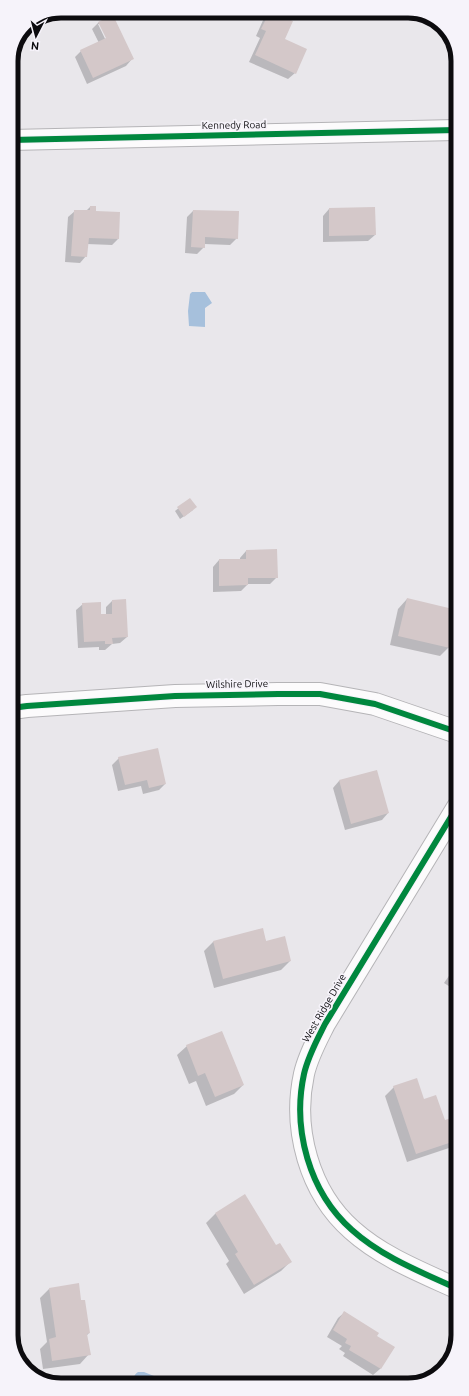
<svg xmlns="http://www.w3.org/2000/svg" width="469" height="1396" viewBox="0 0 469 1396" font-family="Ubuntu,sans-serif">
	<rect width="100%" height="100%" fill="#e9e7eb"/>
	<g fill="#a6c0dc">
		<path d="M192 292H205L212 303 205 308V327L189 326 188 311 190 294Z"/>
		<path d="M138 1372H144L154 1376 155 1379 154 1384 129 1385C133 1381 133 1375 138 1372Z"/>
	</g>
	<g fill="#0003" fill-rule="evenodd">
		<path d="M270 12 284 40 295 73 288 79 249 62 260 38 256 36 264 18Z"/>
		<path d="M113 16 132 59 126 66 87 84 75 57 81 51 99 43 92 29 99 22ZM98 24H100L109 43H107Z"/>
		<path d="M90 207 118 239 112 245 87 244 86 256 80 263 65 262 68 217 75 211H86Z"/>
		<path d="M329 209 375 235 368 241 323 242V216Z"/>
		<path d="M193 211 237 238 230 245 204 244V247L197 254 185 253 187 217Z"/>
		<path d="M190 499 193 510 180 519 175 511Z"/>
		<path d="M246 551 277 577 270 584H248L241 591 213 592V567L219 560H240V558Z"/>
		<path d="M407 599 457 611 449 647 440 656 390 645 398 609Z"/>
		<path d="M125 600 127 637 120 643 112 644 105 650H99V647L78 648 76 610 83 604 100 615H106V607L112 601Z"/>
		<path d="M119 758 165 784 159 790 143 794 141 786 118 791 112 765Z"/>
		<path d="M376 771 388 813 382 820 345 830 333 788 339 781Z"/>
		<path d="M262 929 266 942 290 961 281 970 214 988 204 951 213 942Z"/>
		<path d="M458 963V992L444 983Z"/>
		<path d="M187 1046 243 1085 234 1094 206 1106 196 1081 189 1084 177 1055Z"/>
		<path d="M394 1087 424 1101 444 1122 458 1117V1143L455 1146 407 1162 385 1096Z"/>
		<path d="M245 1196 276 1247 290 1262 281 1271 244 1294 226 1264 229 1261 206 1223 215 1214Z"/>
		<path d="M49 1289 81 1301 89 1333 86 1336 89 1354 80 1364 43 1369 40 1349 47 1342 40 1298Z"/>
		<path d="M345 1312 376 1337 393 1347 380 1369 373 1375 343 1356 345 1353 339 1349 342 1346 327 1337 338 1318Z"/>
	</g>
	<g fill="#d4c8c9">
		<path d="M270 11 293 21 285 39 307 49 296 74 255 55 266 31 261 29Z"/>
		<path d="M113 15 134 59 93 78 80 50 106 38 98 22Z"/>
		<path d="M90 206H96V211L120 212 119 239 89 238 87 257 71 256 74 210H90Z"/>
		<path d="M375 207 376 235 329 236V208Z"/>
		<path d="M193 210 239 211 238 239 205 237V248L191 247Z"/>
		<path d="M190 498 197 507 184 517 177 507Z"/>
		<path d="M277 549 278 578H248V585L219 586V559H246V550Z"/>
		<path d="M407 598 457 610V618L450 648 398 636Z"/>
		<path d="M126 599 128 637 112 638 113 644H105V641L84 642 82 603 101 602V614H112V600Z"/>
		<path d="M158 748 166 784 149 788 147 780 125 785 118 757Z"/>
		<path d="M377 770 389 813 351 824 339 780Z"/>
		<path d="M263 928 266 941 285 936 291 961 223 979 213 941Z"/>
		<path d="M458 965V981L450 976Z"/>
		<path d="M222 1031 244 1085 215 1097 205 1073 198 1076 186 1045Z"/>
		<path d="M417 1078 424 1099 436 1095 445 1120 458 1116V1140L416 1154 393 1086Z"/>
		<path d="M245 1194 276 1245 280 1243 292 1262 254 1285 235 1254 238 1252 215 1213Z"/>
		<path d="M79 1283 81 1300H85L90 1333 87 1334 91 1355 52 1361 49 1339 56 1337 49 1288Z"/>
		<path d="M344 1311 379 1333 377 1336 395 1347 381 1369 349 1350 351 1346 345 1343 347 1339 333 1330Z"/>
	</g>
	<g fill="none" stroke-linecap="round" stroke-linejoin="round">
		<defs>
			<g id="minor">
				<path d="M11 140 456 130"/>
				<path d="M457 807 325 1024C317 1040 308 1056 304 1074 292 1129 309 1192 352 1230 382 1257 421 1272 458 1289"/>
			</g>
			<path id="tertiary" d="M12 708 27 706 175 696 278 694H320L375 704 457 732"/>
		</defs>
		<use href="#minor" stroke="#b5b4b7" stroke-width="22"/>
		<use href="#tertiary" stroke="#b5b4b7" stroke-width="24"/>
		<use href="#minor" stroke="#fcfbfc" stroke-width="20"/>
		<use href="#tertiary" stroke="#fcfbfc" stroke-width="22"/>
		<defs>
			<g id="cycleway">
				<path d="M11 140 456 130"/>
				<path d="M12 708 27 706 175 696 278 694H320L375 704 457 732"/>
				<path d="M457 807 325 1024C317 1040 308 1056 304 1074 292 1129 309 1192 352 1230 382 1257 421 1272 458 1289"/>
			</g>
		</defs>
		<use href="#cycleway" stroke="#f6f3fa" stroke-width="8"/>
		<use href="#cycleway" stroke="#00873e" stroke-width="6"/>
	</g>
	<g text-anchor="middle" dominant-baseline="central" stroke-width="3.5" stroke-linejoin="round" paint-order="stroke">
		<g font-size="10" fill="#0c0b0e" stroke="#f6f3fa">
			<text transform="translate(234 125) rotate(-1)">Kennedy Road</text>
			<text transform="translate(237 684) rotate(-1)">Wilshire Drive</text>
			<text transform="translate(324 1008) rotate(-60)">West Ridge Drive</text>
		</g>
	</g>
	<path d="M0 0H469V1396H0ZM61 18H408A43 43 0 0 1 451 61V1335A43 43 0 0 1 408 1378H61A43 43 0 0 1 18 1335V61A43 43 0 0 1 61 18Z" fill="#f6f3fa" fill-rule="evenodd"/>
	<path fill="none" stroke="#0c0b0e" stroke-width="5" d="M61 18H408A43 43 0 0 1 451 61V1335A43 43 0 0 1 408 1378H61A43 43 0 0 1 18 1335V61A43 43 0 0 1 61 18Z"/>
	<g transform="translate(36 36) rotate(186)" stroke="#f6f3fa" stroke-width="3" paint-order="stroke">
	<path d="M0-3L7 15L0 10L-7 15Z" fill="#0c0b0e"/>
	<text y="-6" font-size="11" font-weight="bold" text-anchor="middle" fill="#0c0b0e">N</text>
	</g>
</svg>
